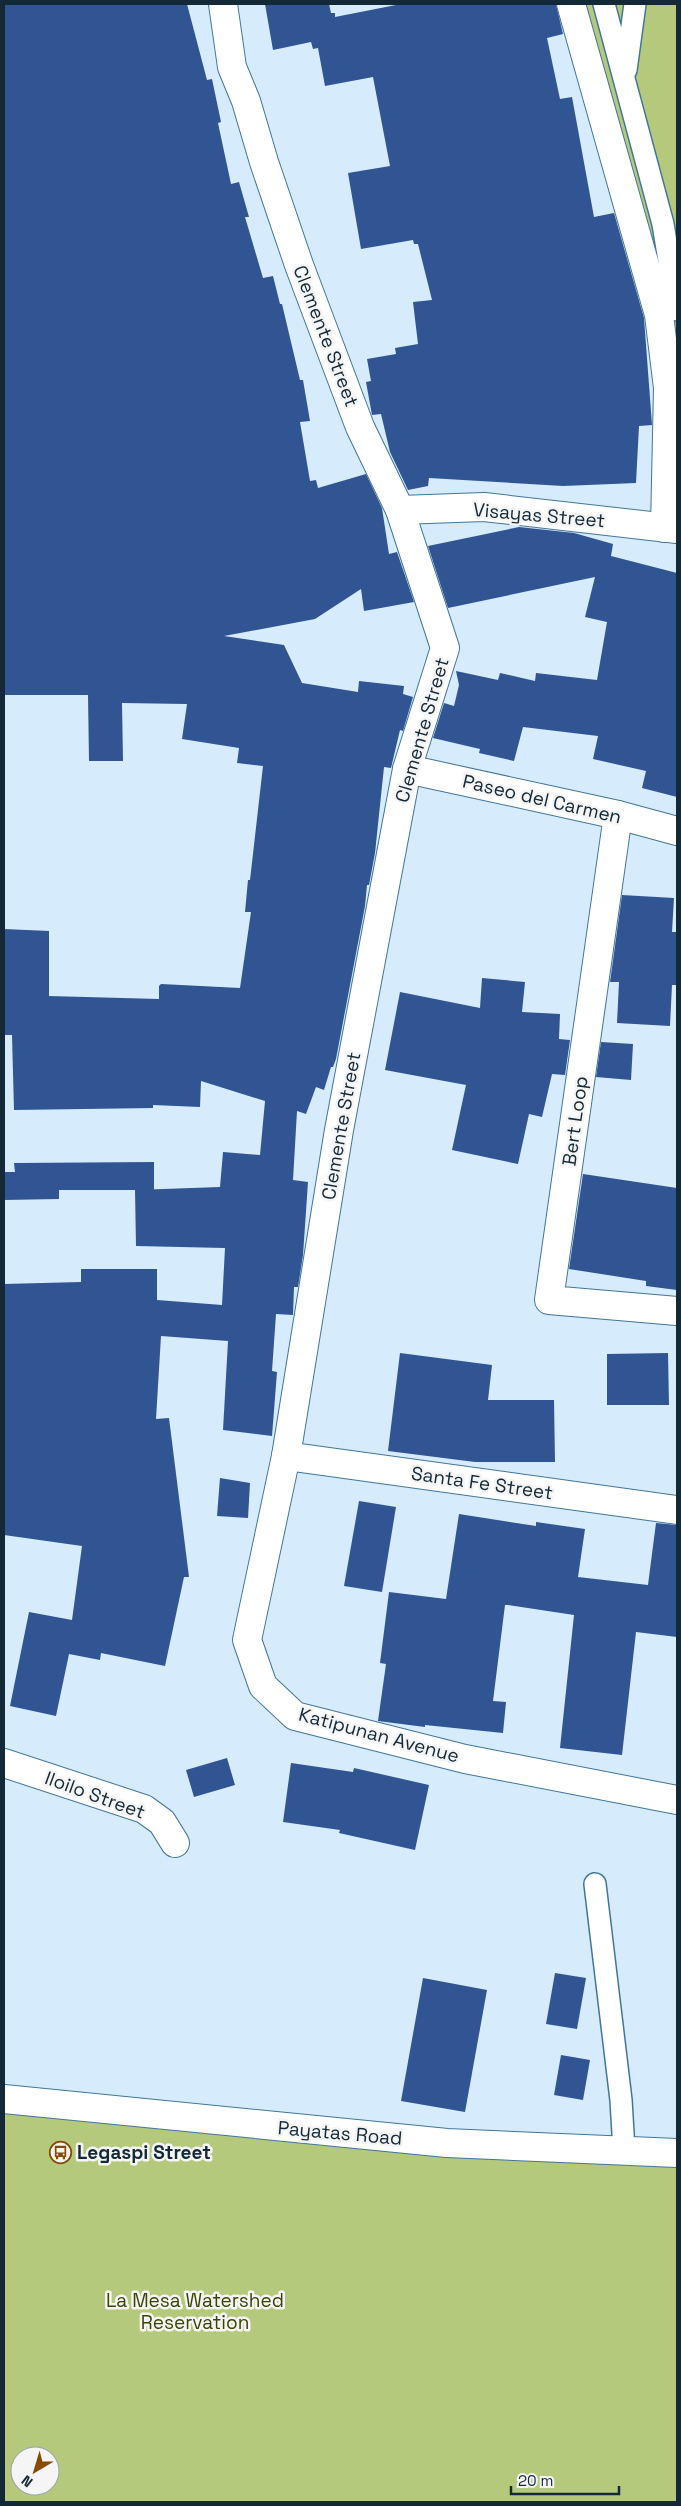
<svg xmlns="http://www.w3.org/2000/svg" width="681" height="2506" viewBox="0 0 681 2506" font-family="'Space Grotesk',sans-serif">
	<rect width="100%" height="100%" fill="#d6ebfc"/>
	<g fill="#b5c97c" fill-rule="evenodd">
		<path d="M580 4H677V487L675 381Z"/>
		<path d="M4 2099 677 2153V2502H4ZM20 2456H50V2486H20Z"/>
	</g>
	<g fill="#315493">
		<path d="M4 4H187L207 80 212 79 221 122 218 123 231 184 239 182 249 217H245L263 278 273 276 280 304H282L300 380H303L310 421 300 422 310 481 316 480 318 488 366 474 382 508 389 554 397 552 414 602 364 611 361 589 315 619 224 636 284 645 302 683 358 692 359 681 404 686 403 694 413 697 403 731 400 730 391 768 384 767 375 853 369 885H367L365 906 336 1059 333 1067H331L324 1090 316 1087 306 1114 297 1111 293 1180 308 1182 303 1255 298 1287H294L293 1315 276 1314 272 1371 277 1372 272 1436 223 1430 228 1341 161 1336 156 1419 169 1418 189 1577H184L165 1666 101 1653 100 1660 69 1654 56 1716 10 1706 29 1612 72 1620 82 1546 4 1535V1284L81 1282V1269H157V1300L222 1305 225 1248 136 1246 135 1190 220 1187 223 1152 260 1155 265 1101 201 1081 200 1107 153 1105V1108L14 1110 12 1035H4V929L49 931V996L159 999V986L161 984 240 988 251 912H245L248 880H250L263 766 237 763 239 748 182 739 187 704 122 703 123 761H89L88 695H4Z"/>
		<path d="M265 4H329L331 13H335V17L401 4H556L563 34 547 38 560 99 572 97 594 217 614 213 644 318 652 425 639 426 636 483 563 486 429 478 428 486 408 490 390 452 381 414 372 415 366 382 371 381 367 359 396 354 395 348 418 344 413 302 432 300 418 244H414L413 240 361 249 348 173 390 166 373 77 325 86 318 48 313 49 311 42 273 50Z"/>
		<path d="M519 527 574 533 613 544 611 556 677 573V797L642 788 646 771 593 759 598 736 523 727 514 761 479 753 480 749 433 738 444 703 454 706 459 685 456 671 498 680 500 673 535 681 536 673 597 680 607 622 585 617 595 577 448 608 428 546Z"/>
		<path d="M622 895 674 898 672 932H677V985H672L670 1026 617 1023 619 982H610Z"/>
		<path d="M482 978 525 982 522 1012 560 1014 559 1039 570 1040 565 1075 552 1074 542 1117 529 1114 518 1164 452 1150 466 1085 385 1070 400 992 480 1008Z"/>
		<path d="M601 1042 633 1044 631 1080 596 1077Z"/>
		<path d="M154 1162V1190H59V1199L4 1200V1172H15L14 1163Z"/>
		<path d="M583 1174 677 1188V1290L646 1286V1281L569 1269Z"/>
		<path d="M400 1353 492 1365 488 1400H554L555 1462H475L388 1451Z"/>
		<path d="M668 1353 669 1405H607V1354Z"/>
		<path d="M220 1478 250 1483 248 1518 217 1516Z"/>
		<path d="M359 1501 396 1507 382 1592 344 1586Z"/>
		<path d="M459 1514 536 1526V1522L585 1529 578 1577 648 1585 656 1523 677 1525V1637L636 1632 622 1755 560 1748 574 1615 508 1605H505L493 1701 506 1702 503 1733 425 1725V1727L378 1721 386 1664 380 1663 389 1592 446 1599Z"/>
		<path d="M227 1758 235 1785 194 1797 186 1770Z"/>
		<path d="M291 1763 353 1772 354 1768 429 1785 415 1850 339 1833 340 1830 283 1822Z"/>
		<path d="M555 1973 586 1978 577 2029 546 2024Z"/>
		<path d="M423 1978 487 1990 465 2112 401 2101Z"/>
		<path d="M561 2055 590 2060 583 2100 554 2095Z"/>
	</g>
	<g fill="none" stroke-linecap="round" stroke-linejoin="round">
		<defs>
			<g id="service">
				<path d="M604 4 663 224 677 310"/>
				<path d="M626 70 635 4"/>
				<path d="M595 1884 621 2100 624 2150"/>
			</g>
			<g id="minor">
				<path d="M223 4 232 67 246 101 264 162 299 265 360 427 400 510 445 648 407 769 339 1130 286 1456 247 1640 263 1686 295 1716 465 1759 677 1800"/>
				<path d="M571 4 659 315 668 388 665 528"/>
				<path d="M400 510 484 507 677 529"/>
				<path d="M407 769 618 815 677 831"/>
				<path d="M618 815 549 1300 677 1311"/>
				<path d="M286 1456 677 1510"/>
				<path d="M4 1763 144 1809 162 1822 175 1843"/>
			</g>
			<path id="primary" d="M4 2099 447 2143 677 2153"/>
		</defs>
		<use href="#service" stroke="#41769b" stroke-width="24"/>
		<use href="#minor" stroke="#41769b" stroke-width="30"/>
		<use href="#primary" stroke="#41769b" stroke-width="30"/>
		<use href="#service" stroke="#fff" stroke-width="21"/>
		<use href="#minor" stroke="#fff" stroke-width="28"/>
		<use href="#primary" stroke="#fff" stroke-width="28"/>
	</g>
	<defs>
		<symbol id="bus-ring" viewBox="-11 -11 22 22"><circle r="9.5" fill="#f5f5f5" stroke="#864a03" stroke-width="1.5"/><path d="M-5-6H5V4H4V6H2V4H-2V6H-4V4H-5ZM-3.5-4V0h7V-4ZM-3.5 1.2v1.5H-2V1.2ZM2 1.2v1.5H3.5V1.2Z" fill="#864a03"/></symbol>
	</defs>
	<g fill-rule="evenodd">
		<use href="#bus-ring" x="48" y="2140" width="25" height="25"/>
	</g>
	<g text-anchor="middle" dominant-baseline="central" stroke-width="5" stroke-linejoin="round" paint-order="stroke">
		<g font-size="19" fill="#132938" stroke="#f5f5f5">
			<text transform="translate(326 336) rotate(69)">Clemente Street</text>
			<text transform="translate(539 515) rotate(5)">Visayas Street</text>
			<text transform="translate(422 730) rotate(-74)">Clemente Street</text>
			<text transform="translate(542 799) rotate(13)">Paseo del Carmen</text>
			<text transform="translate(575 1121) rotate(-82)">Bert Loop</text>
			<text transform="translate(341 1126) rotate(-80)">Clemente Street</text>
			<text transform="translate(482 1483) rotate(8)">Santa Fe Street</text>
			<text transform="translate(379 1735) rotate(15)">Katipunan Avenue</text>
			<text transform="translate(95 1795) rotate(20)">Iloilo Street</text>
			<text transform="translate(340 2133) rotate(5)">Payatas Road</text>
		</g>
		<g font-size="19" font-weight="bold" fill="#132938" stroke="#f5f5f5" text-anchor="start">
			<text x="77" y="2152">Legaspi Street</text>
		</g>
		<g font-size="19" fill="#384504" stroke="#f5f5f5">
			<text x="195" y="2300">La Mesa Watershed<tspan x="195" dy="22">Reservation</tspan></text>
		</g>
	</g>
	<rect width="681" height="2506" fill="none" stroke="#132938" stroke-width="10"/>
	<g transform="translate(35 2471) rotate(218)"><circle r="24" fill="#f5f5f5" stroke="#9ba3a9"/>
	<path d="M0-4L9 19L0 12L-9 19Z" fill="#864a03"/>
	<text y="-8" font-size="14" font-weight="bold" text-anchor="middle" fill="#132938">N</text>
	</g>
	<path d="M511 2486v8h108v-8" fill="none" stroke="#132938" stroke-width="2.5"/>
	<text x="518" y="2486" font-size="15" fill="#132938" stroke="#f5f5f5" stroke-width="4" paint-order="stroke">20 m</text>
</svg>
